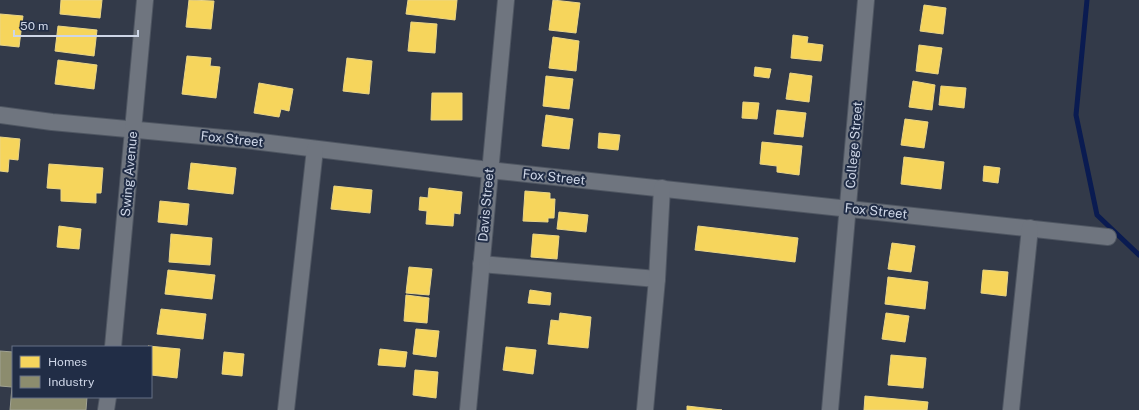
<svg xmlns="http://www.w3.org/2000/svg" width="1139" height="410" viewBox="0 0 1139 410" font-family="'Public Sans',sans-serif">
	<rect width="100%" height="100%" fill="#333a49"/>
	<g fill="#f6d55c" stroke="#ead586">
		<path d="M61 0H102L100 18 60 14Z"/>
		<path d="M189 0 214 1 211 29 186 27Z"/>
		<path d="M408 0H457L455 20 406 14Z"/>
		<path d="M553 0 580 3 576 33 549 30Z"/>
		<path d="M924 5 946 8 943 34 920 31Z"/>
		<path d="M0 14 23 16 19 47 0 45Z"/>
		<path d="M411 22 437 24 435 53 408 51Z"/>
		<path d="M58 26 97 30 94 56 55 51Z"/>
		<path d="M793 35 808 37 807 43 823 45 821 61 791 58Z"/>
		<path d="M553 37 579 41 576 71 549 68Z"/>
		<path d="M919 45 942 48 938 74 916 71Z"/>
		<path d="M187 56 211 58 210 66 220 67 216 98 182 94Z"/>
		<path d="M347 58 372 61 369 94 343 91Z"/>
		<path d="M58 60 97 65 94 89 55 84Z"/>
		<path d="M755 67 771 69 769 78 754 76Z"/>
		<path d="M790 73 812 76 809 102 786 99Z"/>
		<path d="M546 76 573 79 569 109 543 106Z"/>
		<path d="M913 81 935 85 932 110 909 107Z"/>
		<path d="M259 83 293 89 289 111 281 109 279 117 254 113Z"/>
		<path d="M941 86 966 88 964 108 939 105Z"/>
		<path d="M432 93H462V120H431Z"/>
		<path d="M743 102 759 103 757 119 742 118Z"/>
		<path d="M777 110 806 113 803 137 774 134Z"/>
		<path d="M546 115 573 119 569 149 542 146Z"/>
		<path d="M905 119 928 122 924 148 901 145Z"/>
		<path d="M599 133 620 135 618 150 598 148Z"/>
		<path d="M0 137 20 139 18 160 9 159 8 172 0 171Z"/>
		<path d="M762 142 802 146 799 175 777 172V166L760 164Z"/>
		<path d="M904 157 944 162 941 189 901 184Z"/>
		<path d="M191 163 236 168 233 194 188 189Z"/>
		<path d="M49 164 103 168 101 193H96V203L61 201V189L47 188Z"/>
		<path d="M984 166 1000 168 998 183 983 181Z"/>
		<path d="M334 186 372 190 370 213 331 209Z"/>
		<path d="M429 188 462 192 460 214 454 213 453 226 426 224 427 211 419 210 420 197 428 198Z"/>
		<path d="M525 191 550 193V199H555L554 218H548V222L523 221Z"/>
		<path d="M160 201 189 204 187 225 158 222Z"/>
		<path d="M559 212 588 215 586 232 557 229Z"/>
		<path d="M59 226 81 229 79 249 57 247Z"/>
		<path d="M698 226 798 238 795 262 695 250Z"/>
		<path d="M171 234 212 238 210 265 169 262Z"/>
		<path d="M533 234 559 236 557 259 531 257Z"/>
		<path d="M892 243 915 246 911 272 888 269Z"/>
		<path d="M409 267 432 269 429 295 406 293Z"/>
		<path d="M168 270 215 275 212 299 165 294Z"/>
		<path d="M983 270 1008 272 1006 296 981 293Z"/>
		<path d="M888 277 928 282 925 309 885 304Z"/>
		<path d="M530 290 551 293 550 305 528 303Z"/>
		<path d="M406 295 429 298 427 323 404 321Z"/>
		<path d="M161 309 206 314 203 339 157 334Z"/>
		<path d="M560 313 591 317 588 348 548 344 551 320 559 321Z"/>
		<path d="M886 313 909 316 905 342 882 339Z"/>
		<path d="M416 329 439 331 436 357 413 354Z"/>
		<path d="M148 346 180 349 177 378 151 375V347Z"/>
		<path d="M506 347 536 350 533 374 503 370Z"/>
		<path d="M380 349 407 352 405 367 378 365Z"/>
		<path d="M224 352 244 354 242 376 222 374Z"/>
		<path d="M891 355 926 358 923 388 888 385Z"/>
		<path d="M415 370 438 372 436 398 413 395Z"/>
		<path d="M865 396 928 402 927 410H864Z"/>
		<path d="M687 406 722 410H687Z"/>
	</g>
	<path fill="#8c8c6e" stroke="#a0a292" d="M0 351 13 352V397H87L86 410H10L12 387 0 386Z"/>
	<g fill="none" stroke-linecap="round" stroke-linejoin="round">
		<path stroke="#0a1b51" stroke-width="5" d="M1087 0 1076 115 1097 215 1139 255"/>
		<defs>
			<g id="minor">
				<path d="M0 115 52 122 245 140 489 170 1108 237"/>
				<path d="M481 264 657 279"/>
				<path d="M113 347 145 0"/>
				<path d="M106 410 108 397"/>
				<path d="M286 410 315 149"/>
				<path d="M468 410 506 0"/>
				<path d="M645 410 657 279 662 188"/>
				<path d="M830 410 866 0"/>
				<path d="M1011 410 1030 228"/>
			</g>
		</defs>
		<use href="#minor" stroke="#4f5662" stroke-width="18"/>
		<use href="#minor" stroke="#6f757f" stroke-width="16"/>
	</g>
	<g text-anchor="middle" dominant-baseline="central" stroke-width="4" stroke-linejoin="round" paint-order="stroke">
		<g font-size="13" fill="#ced6e7" stroke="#212d46">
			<text transform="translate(232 139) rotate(6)">Fox Street</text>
			<text transform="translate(854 145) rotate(-85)">College Street</text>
			<text transform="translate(129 174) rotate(-85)">Swing Avenue</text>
			<text transform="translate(554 177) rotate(6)">Fox Street</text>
			<text transform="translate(486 205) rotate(-85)">Davis Street</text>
			<text transform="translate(876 211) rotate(6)">Fox Street</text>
		</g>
	</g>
	<rect x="12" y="346" width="140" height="52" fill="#212d46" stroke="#667186"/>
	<rect x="20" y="356" width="20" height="12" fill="#f6d55c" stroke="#667186"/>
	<text x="48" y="366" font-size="12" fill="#ced6e7">Homes</text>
	<rect x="20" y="376" width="20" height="12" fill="#8c8c6e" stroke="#667186"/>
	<text x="48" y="386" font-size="12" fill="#ced6e7">Industry</text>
	<path d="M14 30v6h124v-6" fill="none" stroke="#ced6e7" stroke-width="2"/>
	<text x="20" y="30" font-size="12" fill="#ced6e7" stroke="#212d46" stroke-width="3" paint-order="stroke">50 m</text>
</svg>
